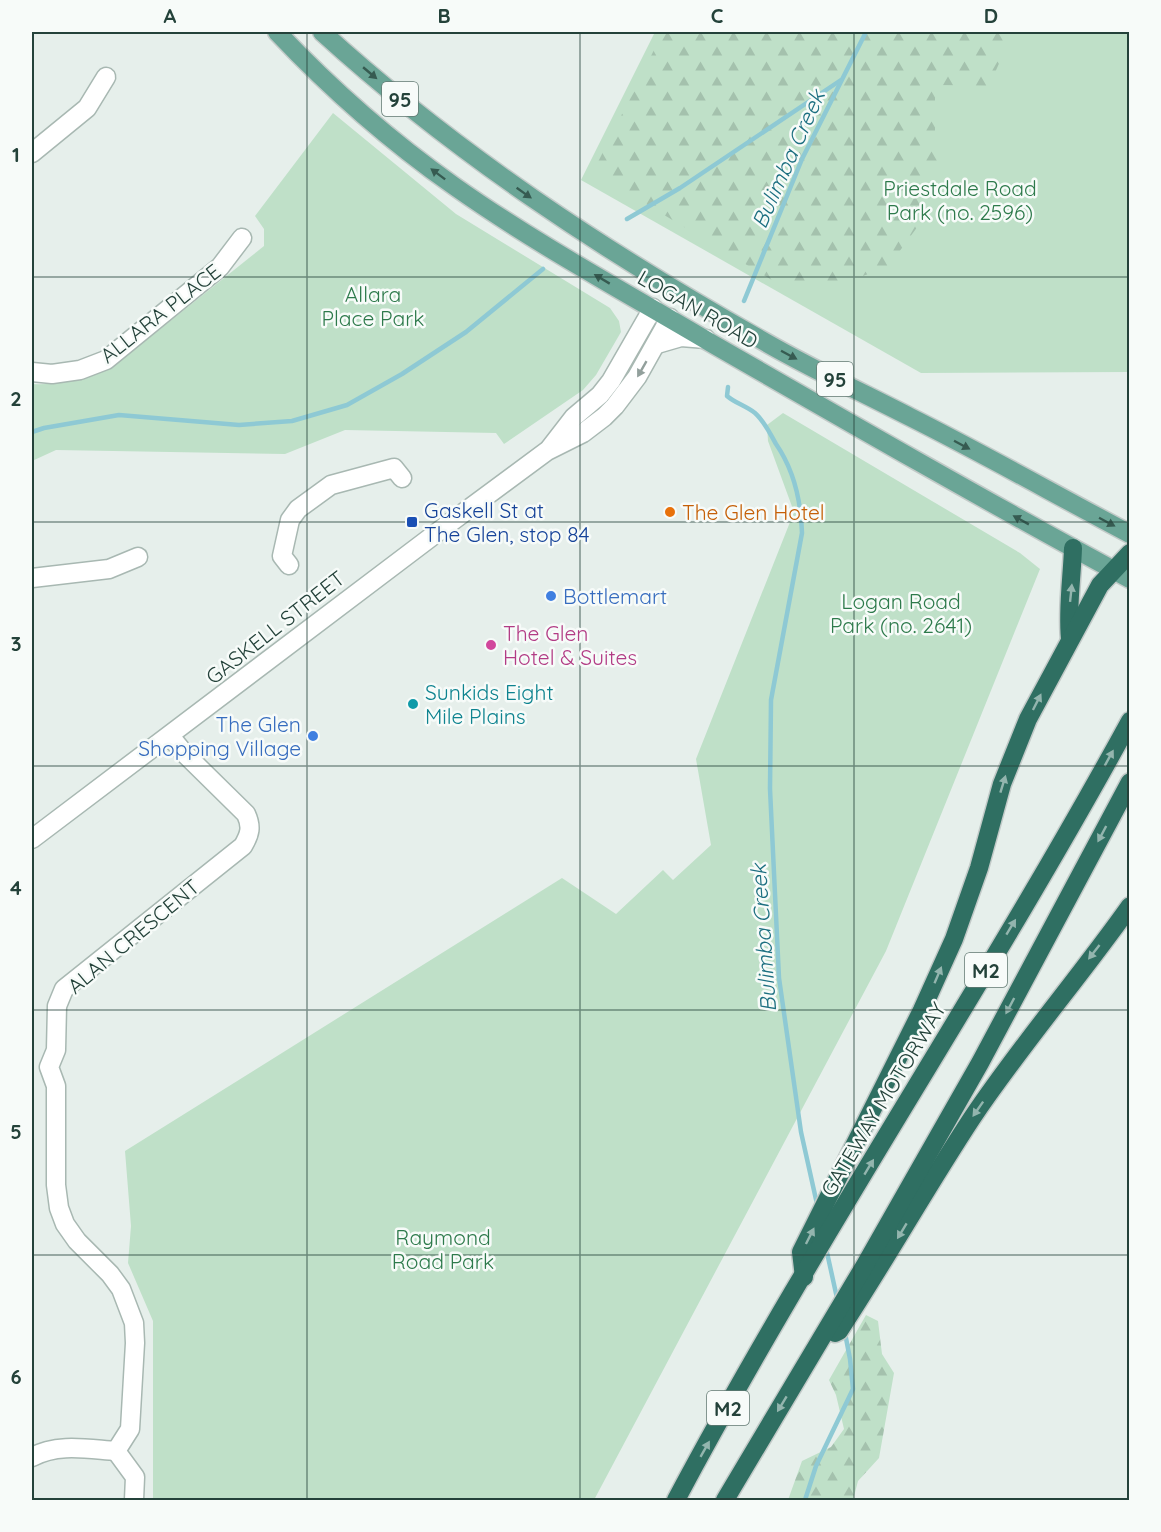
<svg xmlns="http://www.w3.org/2000/svg" width="1161" height="1532" viewBox="0 0 1161 1532" font-family="Quicksand,sans-serif">
	<defs>
		<pattern id="forest-firs" width="22" height="20" patternUnits="userSpaceOnUse" patternTransform="scale(1.5)"><rect width="22" height="20" fill="#bfe0c8"/><path d="M5 1l3.5 6h-7zM16 11l3.5 6h-7z" fill="#a4c1ad"/></pattern>
	</defs>
	<rect width="100%" height="100%" fill="#e6efeb"/>
	<g fill="#bfe0c8">
		<path d="M655 32H1129V372L921 373 581 180Z"/>
		<path d="M333 113 456 214 610 308 619 321 621 332 596 375 583 390 504 444 496 433 345 430 285 454 56 450 32 461V384C67 386 100 374 129 354L264 246V229L255 216Z"/>
		<path d="M783 413 1020 553 1040 569 886 951 594 1500H153V1321L128 1263 131 1226 125 1151 562 878 616 914 663 870 673 880 711 845 696 759 794 512 768 441 767 425Z"/>
	</g>
	<g fill="url(#forest-firs)">
		<path d="M663 32H1013L989 86 935 85V135L940 196 888 267 843 283 780 285 593 172Z"/>
		<path d="M866 1315 878 1321 882 1354 894 1373 879 1458 858 1481 853 1500H788L802 1461 831 1447 844 1429 836 1395 829 1380Z"/>
	</g>
	<g fill="none" stroke-linecap="round" stroke-linejoin="round">
		<g stroke="#8ec9d4" stroke-width="4.5">
			<path d="M627 219 680 188 841 80"/>
			<path d="M744 301 802 159 866 32"/>
			<path d="M728 387 727 396C735 403 746 406 755 413 765 422 769 432 776 444 794 470 801 501 802 533L771 700 770 789 779 978 801 1132 817 1204"/>
			<path d="M32 432 44 428 119 415 239 425 292 421 347 405 402 374 466 332 543 269"/>
			<path d="M826 1248 837 1298"/>
			<path d="M805 1500 816 1466 853 1389 850 1359 845 1333"/>
		</g>
		<defs>
			<g id="minor">
				<path d="M32 153 87 108 106 77"/>
				<path d="M657 344 681 337 706 339"/>
				<path d="M32 372 52 374 80 370 106 360 220 267 242 238"/>
				<path d="M550 448 574 417 600 395 611 381 653 308"/>
				<path d="M289 565 282 556 290 520 298 509 331 485 394 468 402 478"/>
				<path d="M32 578 109 569 138 557"/>
				<path d="M32 839 447 525 547 451 583 433 604 417 615 406 637 377 670 318"/>
				<path d="M32 1457C58 1443 87 1449 116 1451"/>
				<path d="M134 1500 135 1477 116 1451 130 1429 135 1343 134 1323 121 1289 110 1274 77 1241 65 1224 59 1208 56 1185V1086L49 1067 56 1050 57 1006 64 989 243 846C250 834 252 827 246 814L184 753 170 736"/>
			</g>
			<g id="major">
				<path d="M277 32C331 89 390 141 454 186 536 244 625 292 711 343 850 423 989 503 1130 579"/>
				<path d="M322 32C456 154 607 253 765 342 812 369 861 392 910 417 984 454 1056 495 1130 534"/>
			</g>
			<g id="highway">
				<path d="M1070 639C1067 609 1072 578 1073 548"/>
				<path d="M804 1277 801 1252 922 1010 954 939 979 868 1002 784 1028 719 1100 585 1130 553"/>
				<path d="M835 1333 839 1331C885 1261 926 1188 972 1118 1021 1045 1079 978 1130 906"/>
				<path d="M676 1500C817 1235 986 985 1130 721"/>
				<path d="M725 1500 865 1265 980 1063 1130 782"/>
			</g>
		</defs>
		<use href="#minor" stroke="#a8b8b2" stroke-width="21"/>
		<use href="#major" stroke="#c2cac8" stroke-width="21"/>
		<use href="#highway" stroke="#c2cac8" stroke-width="21"/>
		<use href="#minor" stroke="#fff" stroke-width="18"/>
		<use href="#major" stroke="#6aa596" stroke-width="18"/>
		<use href="#highway" stroke="#2f6f62" stroke-width="18"/>
	</g>
	<defs><path id="oneway-solid" d="M-6-.8H1V-3.2L6.5 0L1 3.2V.8H-6Z" transform="scale(1.5)"/></defs>
	<g fill="#365b51">
		<use href="#oneway-solid" transform="translate(370 73) rotate(40)"/>
		<use href="#oneway-solid" transform="translate(438 174) rotate(-143)"/>
		<use href="#oneway-solid" transform="translate(524 193) rotate(35)"/>
		<use href="#oneway-solid" transform="translate(602 279) rotate(-149)"/>
		<use href="#oneway-solid" transform="translate(789 355) rotate(28)"/>
		<use href="#oneway-solid" transform="translate(962 445) rotate(28)"/>
		<use href="#oneway-solid" transform="translate(1021 520) rotate(-151)"/>
		<use href="#oneway-solid" transform="translate(1107 522) rotate(28)"/>
	</g>
	<use fill="#92a09c" href="#oneway-solid" transform="translate(642 369) rotate(120)"/>
	<g fill="#93b5ae">
		<use href="#oneway-solid" transform="translate(1071 593) rotate(-84)"/>
		<use href="#oneway-solid" transform="translate(1037 702) rotate(-63)"/>
		<use href="#oneway-solid" transform="translate(1109 758) rotate(-61)"/>
		<use href="#oneway-solid" transform="translate(1003 784) rotate(-73)"/>
		<use href="#oneway-solid" transform="translate(1102 834) rotate(118)"/>
		<use href="#oneway-solid" transform="translate(1011 927) rotate(-59)"/>
		<use href="#oneway-solid" transform="translate(1094 952) rotate(128)"/>
		<use href="#oneway-solid" transform="translate(938 975) rotate(-67)"/>
		<use href="#oneway-solid" transform="translate(1010 1006) rotate(118)"/>
		<use href="#oneway-solid" transform="translate(978 1109) rotate(125)"/>
		<use href="#oneway-solid" transform="translate(869 1167) rotate(-59)"/>
		<use href="#oneway-solid" transform="translate(902 1231) rotate(121)"/>
		<use href="#oneway-solid" transform="translate(810 1236) rotate(-63)"/>
		<use href="#oneway-solid" transform="translate(782 1404) rotate(121)"/>
		<use href="#oneway-solid" transform="translate(705 1449) rotate(-60)"/>
	</g>
	<path fill="none" stroke="#24423a" stroke-width="1.5" stroke-opacity="0.55" d="M307 32V1500M580 32V1500M854 32V1500M32 277H1130M32 522H1130M32 766H1130M32 1010H1130M32 1255H1130"/>
	<circle fill="#e8710a" stroke="#f7fbf9" stroke-width="2" cx="670" cy="512" r="6"/>
	<rect fill="#1a4fb4" stroke="#f7fbf9" stroke-width="2" x="406" y="516" width="12" height="12" rx="3"/>
	<g fill="#3f7fe0" stroke="#f7fbf9" stroke-width="2">
		<circle cx="551" cy="596" r="6"/>
		<circle cx="313" cy="736" r="6"/>
	</g>
	<circle fill="#d1479c" stroke="#f7fbf9" stroke-width="2" cx="491" cy="645" r="6"/>
	<circle fill="#0f9aa8" stroke="#f7fbf9" stroke-width="2" cx="413" cy="704" r="6"/>
	<g text-anchor="middle" dominant-baseline="central" stroke-width="5" stroke-linejoin="round" paint-order="stroke">
		<g fill="#f7fbf9" stroke="#637a73" stroke-width="1.5">
			<rect x="382" y="82" width="36" height="34" rx="4.5"/>
			<rect x="817" y="362" width="36" height="34" rx="4.5"/>
			<rect x="965" y="953" width="42" height="34" rx="4.5"/>
			<rect x="707" y="1391" width="42" height="34" rx="4.5"/>
		</g>
		<g font-size="20" font-weight="bold" fill="#24423a">
			<text x="400" y="99">95</text>
			<text x="835" y="379">95</text>
			<text x="986" y="970">M2</text>
			<text x="728" y="1408">M2</text>
		</g>
		<g font-size="21" fill="#2d7a4b" stroke="#f7fbf9">
			<text x="960" y="188">Priestdale Road<tspan x="960" dy="24">Park (no. 2596)</tspan></text>
			<text x="373" y="294">Allara<tspan x="373" dy="24">Place Park</tspan></text>
			<text x="901" y="601">Logan Road<tspan x="901" dy="24">Park (no. 2641)</tspan></text>
			<text x="443" y="1237">Raymond<tspan x="443" dy="24">Road Park</tspan></text>
		</g>
		<g font-size="21" fill="#24423a" stroke="#f7fbf9">
			<text transform="translate(698 309) rotate(30)">LOGAN ROAD</text>
			<text transform="translate(160 313) rotate(-38)">ALLARA PLACE</text>
			<text transform="translate(275 627) rotate(-38)">GASKELL STREET</text>
			<text transform="translate(133 936) rotate(-40)">ALAN CRESCENT</text>
			<text transform="translate(883 1099) rotate(-59)">GATEWAY MOTORWAY</text>
		</g>
		<g font-size="21" fill="#164399" stroke="#f7fbf9" text-anchor="start">
			<text x="424" y="510">Gaskell St at<tspan x="424" dy="24">The Glen, stop 84</tspan></text>
		</g>
		<g font-size="21" fill="#c56008" stroke="#f7fbf9" text-anchor="start">
			<text x="682" y="512">The Glen Hotel</text>
		</g>
		<g font-size="21" fill="#366cbe" stroke="#f7fbf9" text-anchor="start">
			<text x="563" y="596">Bottlemart</text>
			<text x="301" y="724" text-anchor="end">The Glen<tspan x="301" dy="24">Shopping Village</tspan></text>
		</g>
		<g font-size="21" fill="#b23c85" stroke="#f7fbf9" text-anchor="start">
			<text x="503" y="633">The Glen<tspan x="503" dy="24">Hotel &amp; Suites</tspan></text>
		</g>
		<g font-size="21" fill="#0d838f" stroke="#f7fbf9" text-anchor="start">
			<text x="425" y="692">Sunkids Eight<tspan x="425" dy="24">Mile Plains</tspan></text>
		</g>
		<g font-size="22" font-style="italic" fill="#1c6f80" stroke="#f7fbf9">
			<text transform="translate(788 159) rotate(-66)">Bulimba Creek</text>
			<text transform="translate(763 938) rotate(-94)">Bulimba Creek</text>
		</g>
	</g>
	<rect width="1161" height="1532" fill="none" stroke="#f7fbf9" stroke-width="66"/>
	<rect x="33" y="33" width="1095" height="1466" fill="none" stroke="#24423a" stroke-width="2"/>
	<g font-size="20" text-anchor="middle" font-weight="bold" fill="#24423a">
		<text x="170" y="23">A</text>
		<text x="444" y="23">B</text>
		<text x="717" y="23">C</text>
		<text x="991" y="23">D</text>
		<text x="16" y="162">1</text>
		<text x="16" y="406">2</text>
		<text x="16" y="651">3</text>
		<text x="16" y="895">4</text>
		<text x="16" y="1139">5</text>
		<text x="16" y="1384">6</text>
	</g>
</svg>
